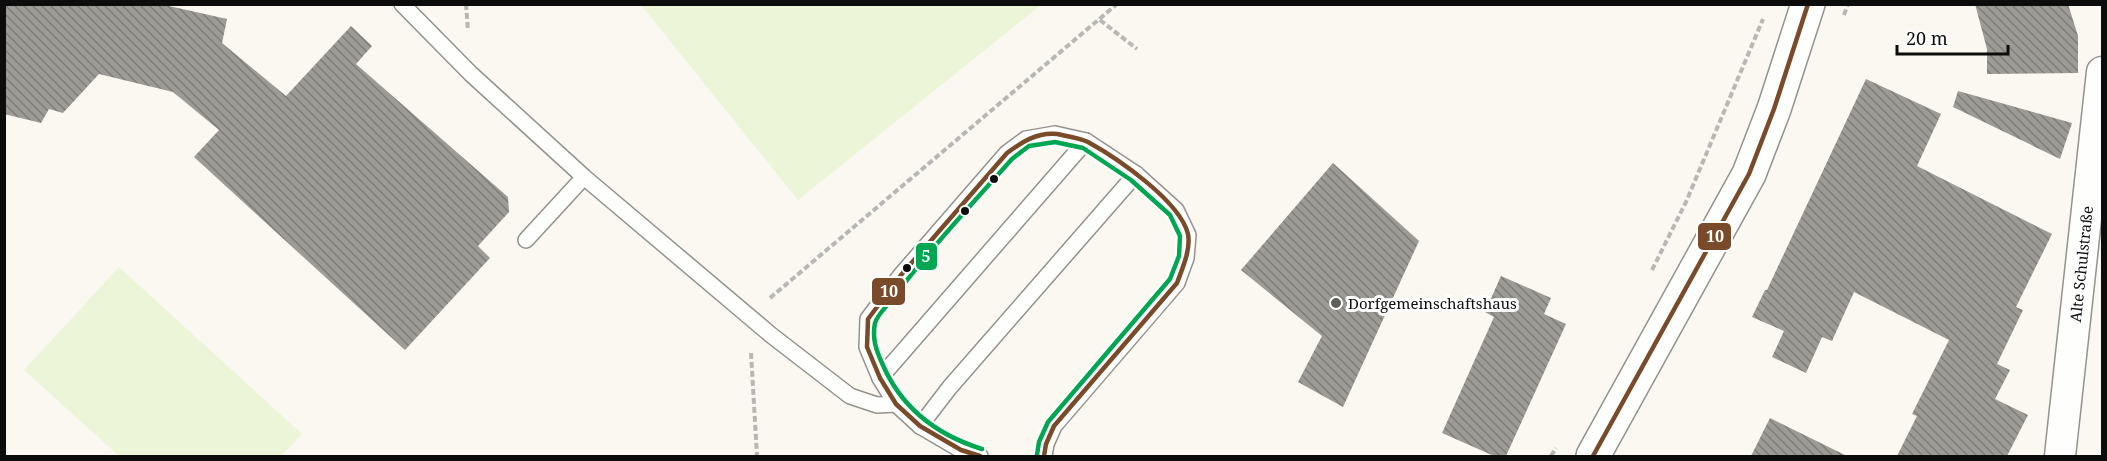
<svg xmlns="http://www.w3.org/2000/svg" width="2107" height="461" viewBox="0 0 2107 461" font-family="'Noto Serif',serif">
	<defs>
		<pattern id="building-back-hatch" width="6" height="6" patternUnits="userSpaceOnUse" patternTransform="scale(1.5)"><rect width="6" height="6" fill="#9d9b96"/><path d="M-1 5l2 2M0 0l6 6M5-1l2 2" fill="none" stroke="#7e7d79"/></pattern>
	</defs>
	<rect width="100%" height="100%" fill="#faf8f0"/>
	<g fill="#ecf5d8">
		<path d="M641 5H1041L798 200Z"/>
		<path d="M119 267 302 434 281 456H119L24 370Z"/>
	</g>
	<g fill="url(#building-back-hatch)">
		<path d="M4 4H160L227 19 222 43 286 96 351 26 372 46 356 64 508 197 509 212 478 246 490 258 405 350 194 157 219 130 173 92 99 74 63 113 49 109 41 123 4 114Z"/>
		<path d="M1975 4H2068L2078 36V73L1987 74V49Z"/>
		<path d="M1866 79 1941 114 1917 166 2052 234 2016 307 2023 310 1997 364 2010 370 1995 399 2028 415 2007 456H1897L1917 416 1912 414 1949 340 1854 292 1832 341 1822 337 1806 373 1772 357 1784 331 1752 317 1765 290H1767Z"/>
		<path d="M1958 91 2072 123 2060 159 1953 107Z"/>
		<path d="M1333 163 1419 241 1343 407 1298 382 1322 336 1241 270Z"/>
		<path d="M1501 276 1551 298 1544 314 1566 324 1506 456H1494L1442 433 1494 317 1485 312Z"/>
		<path d="M1770 418 1847 456H1751Z"/>
	</g>
	<g fill="none" stroke-linecap="round" stroke-linejoin="round">
		<defs>
			<g id="service">
				<path d="M402 4 471 74 584 177 771 335 850 396 877 405 896 404"/>
				<path d="M526 240 584 177"/>
				<path d="M880 378 1086 141"/>
				<path d="M920 426 950 387 1136 174"/>
				<path d="M980 456 961 450 920 426 896 404 880 378 867 347 868 319 901 275 1007 153 1026 139 1055 134 1086 141 1136 174 1176 210 1188 235 1186 258 1177 283 1054 426 1046 444 1044 456"/>
			</g>
			<path id="minor" d="M2060 456 2102 72"/>
			<path id="tertiary" d="M1593 456 1749 174 1774 109 1808 4"/>
		</defs>
		<use href="#service" stroke="#93928f" stroke-width="18"/>
		<use href="#minor" stroke="#93928f" stroke-width="33"/>
		<use href="#tertiary" stroke="#93928f" stroke-width="36"/>
		<g stroke="#b7b7b5" stroke-width="4" stroke-dasharray="6 3" stroke-linecap="butt">
			<path d="M466 4 468 31"/>
			<path d="M1844 15 1848 4"/>
			<path d="M1100 20 1137 49"/>
			<path d="M1652 270 1686 202 1763 19"/>
			<path d="M770 298 1117 4"/>
			<path d="M751 353 757 456"/>
			<path d="M1551 456 1556 448"/>
		</g>
		<use href="#service" stroke="#fefefd" stroke-width="15"/>
		<use href="#minor" stroke="#fefefd" stroke-width="30"/>
		<use href="#tertiary" stroke="#fefefd" stroke-width="33"/>
		<defs>
			<g id="bus-1">
				<path d="M980 456 961 450 920 426 896 404 880 378 867 347 868 319 901 275 1007 153C1022 142 1037 132 1057 134 1066 136 1080 138 1088 142 1117 158 1180 201 1188 234 1191 250 1182 269 1177 283L1054 426 1046 444 1044 456"/>
				<path d="M1593 456 1749 174 1774 109 1808 4"/>
			</g>
			<path id="bus-2" d="M982 449C937 435 901 408 882 363 876 350 872 338 875 323 877 315 888 305 894 297 930 249 972 204 1012 159L1029 146 1055 142 1083 148 1131 180 1170 215 1180 236 1179 256 1170 279 1048 422 1039 442 1037 455"/>
		</defs>
		<use href="#bus-1" stroke="#fff" stroke-width="9"/>
		<use href="#bus-2" stroke="#fff" stroke-width="9"/>
		<use href="#bus-1" stroke="#7a4b2a" stroke-width="4.5"/>
		<use href="#bus-2" stroke="#00a651" stroke-width="4.5"/>
	</g>
	<g fill="#0c0c0c" stroke="#fff" stroke-width="2">
		<circle cx="994" cy="179" r="5"/>
		<circle cx="965" cy="211" r="5"/>
		<circle cx="907" cy="268" r="5"/>
	</g>
	<circle fill="#5f5f5c" stroke="#fff" stroke-width="2" cx="1336" cy="303" r="6"/>
	<g text-anchor="middle" dominant-baseline="central" stroke-width="6" stroke-linejoin="round" paint-order="stroke">
		<g font-size="15" fill="#0c0c0c" stroke="#fff">
			<text transform="translate(2081 264) rotate(-84)">Alte Schulstraße</text>
		</g>
		<g font-size="15" fill="#0c0c0c" stroke="#fff" text-anchor="start">
			<text x="1348" y="303">Dorfgemeinschaftshaus</text>
		</g>
	</g>
	<g stroke="#fff" stroke-width="2">
		<rect x="1697" y="222" width="35" height="29" rx="6" fill="#7a4b2a"/>
		<rect x="915" y="242" width="23" height="29" rx="6" fill="#00a651"/>
		<rect x="871" y="277" width="35" height="29" rx="6" fill="#7a4b2a"/>
	</g>
	<g font-size="16" text-anchor="middle" font-weight="bold" fill="#fff">
		<text x="1715" y="242">10</text>
		<text x="926" y="262">5</text>
		<text x="889" y="297">10</text>
	</g>
	<rect width="2107" height="461" fill="none" stroke="#0c0c0c" stroke-width="12"/>
	<path d="M1897 45v9h111v-9" fill="none" stroke="#0c0c0c" stroke-width="3"/>
	<text x="1906" y="45" font-size="18" fill="#0c0c0c" stroke="#ffffff" stroke-width="4.5" paint-order="stroke">20 m</text>
</svg>
